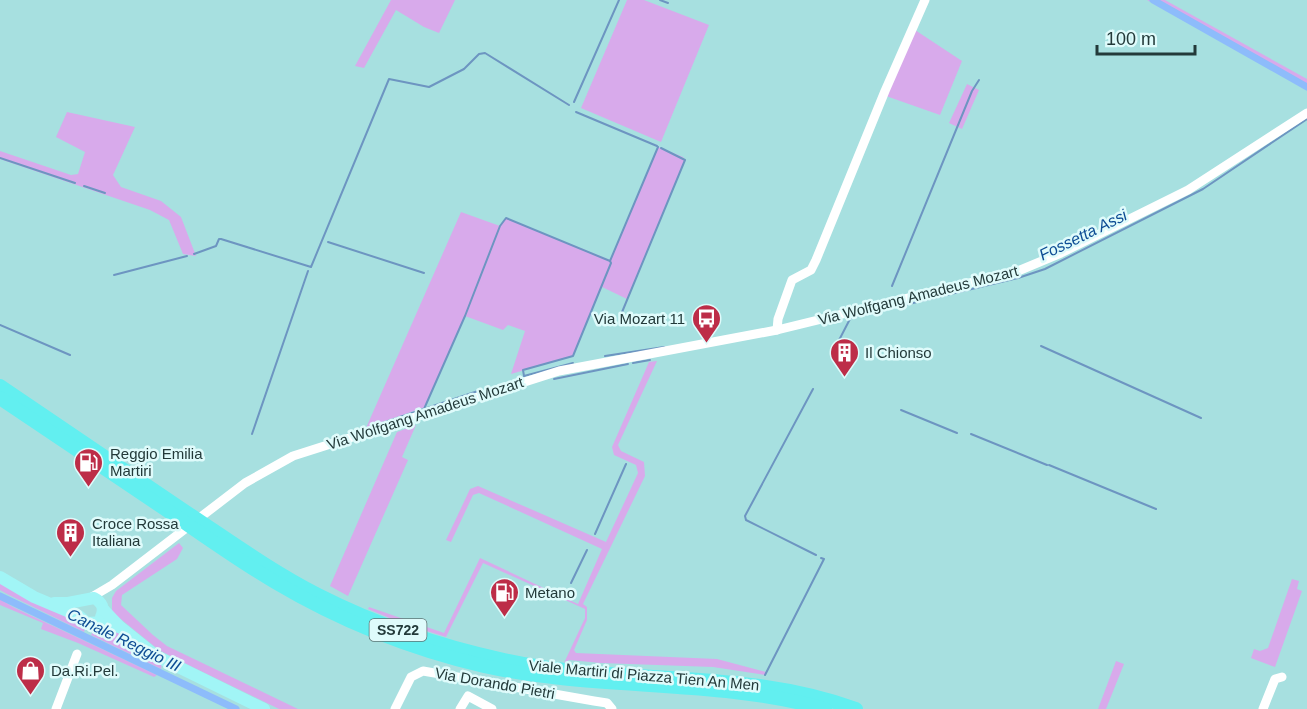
<svg xmlns="http://www.w3.org/2000/svg" width="1307" height="709" viewBox="0 0 1307 709" font-family="Arial,sans-serif">
	<rect width="100%" height="100%" fill="#a7e0e0"/>
	<g fill="#d8aaeb">
		<path d="M391 0H455L439 33 424 27 396 10 364 68 355 66Z"/>
		<path d="M627 0H644L709 25 661 142 581 108Z"/>
		<path d="M1147 0H1165L1307 79V90Z"/>
		<path d="M915 30 962 61 940 115 886 96Z"/>
		<path d="M967 84 979 90 962 129 949 123Z"/>
		<path d="M67 112 135 127 113 175 121 187 161 201 181 217 196 256 183 254 169 220 150 210 0 159V151L71 175 78 174 85 152 56 137Z"/>
		<path d="M658 147 683 157 685 160 627 299 602 287 573 356 511 374 525 331 508 325 503 330 465 316 425 407 366 428 461 212 500 226 506 218 610 260Z"/>
		<path d="M657 361 618 445 621 451 644 462 645 476 583 604 587 607V620L574 650 576 653 717 659 766 672 765 675 713 667 601 663 569 660 564 663 585 618V609L483 563 446 637 401 623 368 609 369 607 444 633 480 558 578 604 602 549 479 493 473 495 451 542 446 540 470 489 478 486 606 542 638 473 636 465 614 455 612 447 649 362Z"/>
		<path d="M416 425 402 457 408 460 348 596 330 586 397 432Z"/>
		<path d="M179 543 183 548 177 559 122 595 121 605 153 635 167 646 298 709H279L174 658 159 650 112 612V598L116 591Z"/>
		<path d="M1292 579 1299 581 1297 589 1302 591 1275 667 1251 658 1254 649 1260 651 1268 648Z"/>
		<path d="M0 582 74 619 85 629 84 632 7 594 0 590Z"/>
		<path d="M0 599 13 607 157 675 154 677 78 643 41 629 43 623 0 605Z"/>
		<path d="M110 626 162 663 161 669 91 635 96 627Z"/>
		<path d="M1116 661 1124 664 1106 709H1098Z"/>
	</g>
	<g fill="none" stroke-linecap="round" stroke-linejoin="round">
		<g stroke="#6d95c1" stroke-width="2">
			<path d="M660 0 668 3"/>
			<path d="M574 102 619 0"/>
			<path d="M576 112 657 146"/>
			<path d="M0 158 75 183"/>
			<path d="M84 186 105 193"/>
			<path d="M328 242 424 273"/>
			<path d="M194 254 216 246 219 239H221L311 267 389 79 429 87 464 69 479 54 485 53 569 105"/>
			<path d="M114 275 187 256"/>
			<path d="M892 286 972 91 979 80"/>
			<path d="M620 317 685 160 661 148"/>
			<path d="M846 319 1018 278 1045 269 1203 189 1307 119"/>
			<path d="M0 325 70 355"/>
			<path d="M836 346 851 317"/>
			<path d="M1041 346 1201 418"/>
			<path d="M605 356 664 347"/>
			<path d="M633 363 650 360"/>
			<path d="M524 376 523 370 573 356 611 263 610 261 658 147"/>
			<path d="M524 376 573 363"/>
			<path d="M554 379 628 364"/>
			<path d="M813 389 745 516 746 520 816 555"/>
			<path d="M424 409 465 316 500 226 506 218 610 261"/>
			<path d="M901 410 957 433"/>
			<path d="M370 427 481 390"/>
			<path d="M252 434 308 271"/>
			<path d="M971 434 1047 465"/>
			<path d="M1049 465 1156 509"/>
			<path d="M595 534 626 464"/>
			<path d="M571 583 587 550"/>
			<path d="M765 675 824 559 821 558"/>
		</g>
		<g stroke="#8dbcfb" stroke-width="7">
			<path d="M1153 0 1307 87"/>
			<path d="M0 596 236 709"/>
		</g>
		<g stroke="#fff" stroke-width="9">
			<path d="M777 330 778 319 792 280 811 270 816 260 885 91 925 0"/>
			<path d="M90 598 112 585 245 483 293 456 559 371 777 330 1018 271 1061 253 1188 190 1307 113"/>
			<path d="M56 709 77 654"/>
			<path d="M395 709 411 677 423 671 594 701 607 703 612 709"/>
			<path d="M460 709 468 696 492 709"/>
			<path d="M1263 709 1275 679 1282 677"/>
		</g>
		<g stroke="#a1f5f6" stroke-width="12">
			<path d="M0 577 34 597 79 616 87 623 105 622 119 627"/>
			<path d="M54 603H68L94 598C102 602 105 608 101 617"/>
			<path d="M103 609 120 627 156 656 264 709"/>
		</g>
		<g stroke="#62eff0" stroke-width="14">
			<path d="M0 386C61 427 122 469 183 510 227 539 271 571 318 595 377 625 439 646 504 660 621 686 740 667 856 709"/>
			<path d="M0 398C54 434 108 471 162 507 199 532 236 559 275 582 339 620 411 649 484 666 597 691 714 678 825 709"/>
		</g>
	</g>
	<defs>
		<symbol id="bus-pin" viewBox="-11 -11 22 30"><path d="M0 17L-7.5 6A9.5 9.5 0 1 1 7.5 6Z" fill="#bd2d48" stroke="#dffbfb"/><path d="M-5-6H5V4H4V6H2V4H-2V6H-4V4H-5ZM-3.5-4V0h7V-4ZM-3.5 1.2v1.5H-2V1.2ZM2 1.2v1.5H3.5V1.2Z" fill="#fff"/></symbol>
		<symbol id="building-pin" viewBox="-11 -11 22 30"><path d="M0 17L-7.5 6A9.5 9.5 0 1 1 7.5 6Z" fill="#bd2d48" stroke="#dffbfb"/><path d="M-4-6H4V6H1V3H-1V6H-4ZM-2.5-4.3h1.7v1.8h-1.7ZM.8-4.3h1.7v1.8H.8ZM-2.5-1h1.7V.8h-1.7ZM.8-1h1.7V.8H.8Z" fill="#fff"/></symbol>
		<symbol id="fuel-pin" viewBox="-11 -11 22 30"><path d="M0 17L-7.5 6A9.5 9.5 0 1 1 7.5 6Z" fill="#bd2d48" stroke="#dffbfb"/><path d="M-5.5-6h7V0h2V4h1.3V-2.5L3-4.5l.8-.8L6-3V5H2.5V1h-1V6h-7ZM-4.2-4.7v3.2H.2V-4.7Z" fill="#fff"/></symbol>
		<symbol id="shop-pin" viewBox="-11 -11 22 30"><path d="M0 17L-7.5 6A9.5 9.5 0 1 1 7.5 6Z" fill="#bd2d48" stroke="#dffbfb"/><path d="M-5-2.5h2.3a2.7 3.5 0 0 1 5.4 0H5L5.5 6h-11ZM-1.5-2.5h3a1.5 2.3 0 0 0-3 0Z" fill="#fff"/></symbol>
	</defs>
	<g fill-rule="evenodd">
		<use href="#bus-pin" x="690" y="302" width="33" height="45"/>
		<use href="#building-pin" x="828" y="336" width="33" height="45"/>
		<use href="#fuel-pin" x="72" y="446" width="33" height="45"/>
		<use href="#building-pin" x="54" y="516" width="33" height="45"/>
		<use href="#fuel-pin" x="488" y="576" width="33" height="45"/>
		<use href="#shop-pin" x="14" y="654" width="33" height="45"/>
	</g>
	<g text-anchor="middle" dominant-baseline="central" stroke-width="5" stroke-linejoin="round" paint-order="stroke">
		<rect fill="#dffbfb" stroke="#5b7474" stroke-width="1.5" x="369.5" y="619" width="57" height="22" rx="4.5"/>
		<g font-size="14" font-weight="bold" fill="#233a3a">
			<text x="398" y="630">SS722</text>
		</g>
		<g font-size="15" fill="#233a3a" stroke="#dffbfb">
			<text transform="translate(918 295) rotate(-14)">Via Wolfgang Amadeus Mozart</text>
			<text transform="translate(425 413) rotate(-18)">Via Wolfgang Amadeus Mozart</text>
			<text transform="translate(644 675) rotate(5)">Viale Martiri di Piazza Tien An Men</text>
			<text transform="translate(495 683) rotate(10)">Via Dorando Pietri</text>
		</g>
		<g font-size="15" fill="#233a3a" stroke="#dffbfb" text-anchor="start">
			<text x="685" y="318" text-anchor="end">Via Mozart 11</text>
			<text x="865" y="352">Il Chionso</text>
			<text x="110" y="453">Reggio Emilia<tspan x="110" dy="17">Martiri</tspan></text>
			<text x="92" y="523">Croce Rossa<tspan x="92" dy="17">Italiana</tspan></text>
			<text x="525" y="592">Metano</text>
			<text x="51" y="670">Da.Ri.Pel.</text>
		</g>
		<g font-size="16" font-style="italic" fill="#0d4c94" stroke="#dffbfb">
			<text transform="translate(1083 235) rotate(-26)">Fossetta Assi</text>
			<text transform="translate(124 640) rotate(26)">Canale Reggio III</text>
		</g>
	</g>
	<path d="M1097 45v9h98v-9" fill="none" stroke="#233a3a" stroke-width="3"/>
	<text x="1106" y="45" font-size="18" fill="#233a3a" stroke="#dffbfb" stroke-width="4.5" paint-order="stroke">100 m</text>
</svg>
